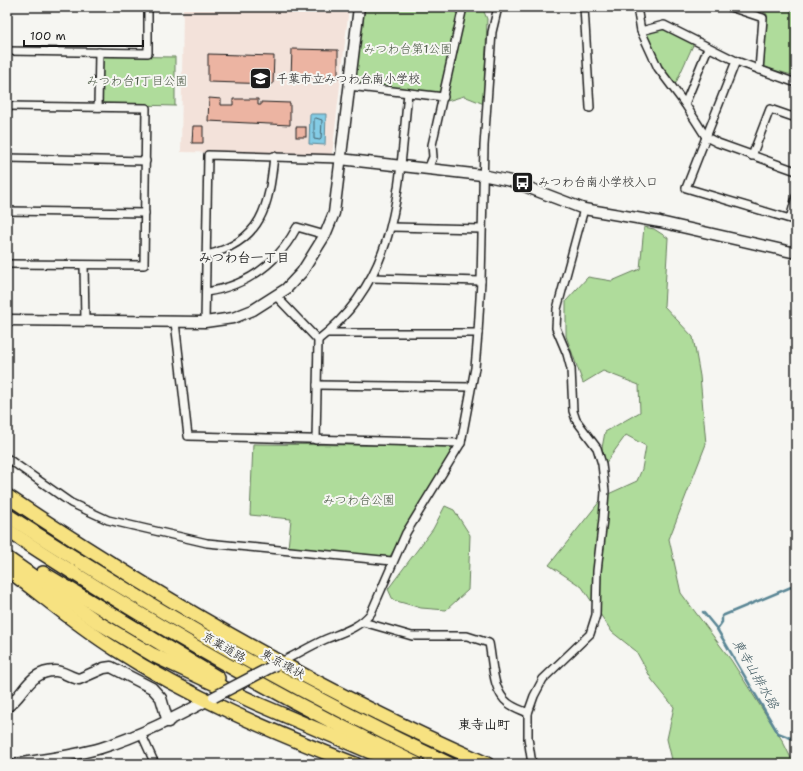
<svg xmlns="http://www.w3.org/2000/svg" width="803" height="771" viewBox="0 0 803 771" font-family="'Shantell Sans','Klee One',sans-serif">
	<rect width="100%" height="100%" fill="#f6f6f2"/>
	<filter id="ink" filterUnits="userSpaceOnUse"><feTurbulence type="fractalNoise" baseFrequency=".025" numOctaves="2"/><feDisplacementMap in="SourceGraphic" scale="8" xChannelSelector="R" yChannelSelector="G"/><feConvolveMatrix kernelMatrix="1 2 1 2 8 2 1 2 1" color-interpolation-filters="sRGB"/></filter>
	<g filter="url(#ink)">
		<path fill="#f3e2da" d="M183 7H349L332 155 181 152Z"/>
		<g fill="#afdc9b" stroke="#667c5c">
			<path d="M365 7H482L487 19 484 104 464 96 447 101 444 88 442 96 359 86 360 80 355 79Z"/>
			<path d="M754 7H796V76L762 67 767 14Z"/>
			<path d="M665 29 694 43 675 85 659 67 645 36 647 33Z"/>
			<path d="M103 56 175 57V106L102 104 99 102 100 58Z"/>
			<path d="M644 227 654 229 668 238 664 306 693 337 700 376 706 444 669 539 681 593 731 660 782 740 794 764H673L667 739 674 707 652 680 636 651 612 632 582 587 549 565 604 496 637 481 642 469 646 446 626 435 605 464 602 448 605 432 640 412 639 385 603 371 583 383 566 336V301L588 277 612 281 640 269Z"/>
			<path d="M253 444 455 446 389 558 288 548 291 519 250 515Z"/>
			<path d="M445 506 454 510 470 535 468 590 446 610 421 608 393 600 388 589 433 529Z"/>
		</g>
		<path fill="#84cce5" stroke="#5a8695" d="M310 114H326L325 145 309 144Z"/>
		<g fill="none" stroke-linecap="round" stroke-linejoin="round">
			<path stroke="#46626c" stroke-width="1" d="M316 118 322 120 321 139 320 140 314 139V120Z"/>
			<g stroke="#5a8695" stroke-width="2.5">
				<path d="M703 612 717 629 778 733 796 740"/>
				<path d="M717 629 722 622V616L796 585"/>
			</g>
		</g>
		<g fill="#ecb4a2" stroke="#1c1c1c">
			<path d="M292 49 338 50V78L291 77Z"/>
			<path d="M208 54 274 56 273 84 208 82Z"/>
			<path d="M209 98 221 99V105H233V99H258V105H261V102L290 103V125L208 121Z"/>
			<path d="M193 126H203V143H192Z"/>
			<rect x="296" y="127" width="10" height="10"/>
		</g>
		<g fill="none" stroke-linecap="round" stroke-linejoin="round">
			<defs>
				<g id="street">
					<path d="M584 7 590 108"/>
					<path d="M637 7 641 31 664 25 736 61 796 83"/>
					<path d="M730 7 763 18 759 70"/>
					<path d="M641 31 658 68 685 104"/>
					<path d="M708 48 685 104 706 137 718 143 796 171"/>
					<path d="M7 51 148 53V7"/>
					<path d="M736 61 686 188 790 219 796 197"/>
					<path d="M349 86 444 97"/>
					<path d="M7 106 146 108 144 265 7 264"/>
					<path d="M98 107 99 52"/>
					<path d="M752 156 770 109 796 118"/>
					<path d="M7 158 146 161"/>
					<path d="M428 169 433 157 432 145 463 7"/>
					<path d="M7 211 145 213"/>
					<path d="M391 227 481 229"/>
					<path d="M207 255C262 241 269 207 274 156"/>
					<path d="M84 265 85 321"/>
					<path d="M372 278 481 281"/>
					<path d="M206 292C247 286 278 263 297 227L325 235"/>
					<path d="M276 296 318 340 316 440"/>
					<path d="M175 322 188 436 461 443"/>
					<path d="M205 322 208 155 340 159"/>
					<path d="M328 333H478"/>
					<path d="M318 340C400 276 398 188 408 93"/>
					<path d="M317 385 471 387"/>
					<path d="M7 458 71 503 108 520 207 543 392 561"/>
					<path d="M363 622 412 636H467L489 643C493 662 492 691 508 703 514 708 522 710 528 713"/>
					<path d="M281 662C296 655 310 646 326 639 343 632 359 628 371 613L406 533 461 443 475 368 478 333 481 281 484 146 492 32 498 7"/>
					<path d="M141 733 155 764"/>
					<path d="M532 764 528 738V713L534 696 543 679 590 634 596 615 597 571 603 519 605 491 602 464 597 448 576 420 573 411 571 369 567 354 556 328 557 309 584 209"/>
				</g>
				<g id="secondary">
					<path d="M340 159 482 175 511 181 584 209 660 222 796 253"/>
					<path d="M7 320 205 322 233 318 253 310 286 289 302 272 325 235 334 213 359 7"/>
					<path d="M7 707C25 694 29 671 55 671 63 671 71 678 79 679L104 668 111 667 152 688 161 698 168 722"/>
					<path d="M17 764C45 759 73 756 101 748 140 736 176 717 212 698"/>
				</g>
				<g id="highway">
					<path d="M7 496C159 598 319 691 487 764"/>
					<path d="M7 515C149 607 296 692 449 764"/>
					<path d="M7 530C139 617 275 696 417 764"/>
					<path d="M7 558 99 623 153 655 258 704 389 760"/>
					<path d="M7 569C43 596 77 625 115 649 190 697 272 732 355 764"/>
					<path d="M43 573 218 678"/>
				</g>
			</defs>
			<use href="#street" stroke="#1c1c1c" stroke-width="10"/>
			<use href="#secondary" stroke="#1c1c1c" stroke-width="13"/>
			<use href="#highway" stroke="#1c1c1c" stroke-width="16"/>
			<use href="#street" stroke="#f6f6f2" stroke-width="7"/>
			<use href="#secondary" stroke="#f6f6f2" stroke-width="10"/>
			<use href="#highway" stroke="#f7e281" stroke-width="13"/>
			<defs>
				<path id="secondary-bridge" d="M214 697 275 665"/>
			</defs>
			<use href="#secondary-bridge" stroke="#1c1c1c" stroke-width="13" stroke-linecap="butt"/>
			<use href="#secondary-bridge" stroke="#f6f6f2" stroke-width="10"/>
		</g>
	</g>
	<defs>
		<symbol id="school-square" viewBox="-11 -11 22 22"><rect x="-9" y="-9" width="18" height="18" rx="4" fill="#1c1c1c" stroke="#f6f6f2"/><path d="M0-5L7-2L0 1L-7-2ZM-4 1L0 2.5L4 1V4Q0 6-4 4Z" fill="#fff"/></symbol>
		<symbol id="bus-square" viewBox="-11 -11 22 22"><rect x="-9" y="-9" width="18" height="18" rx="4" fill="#1c1c1c" stroke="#f6f6f2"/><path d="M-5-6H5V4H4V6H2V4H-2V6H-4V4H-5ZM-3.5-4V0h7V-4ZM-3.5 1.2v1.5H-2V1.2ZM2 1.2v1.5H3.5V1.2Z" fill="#fff"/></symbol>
	</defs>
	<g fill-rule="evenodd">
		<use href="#school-square" x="248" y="66" width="25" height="25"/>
		<use href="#bus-square" x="510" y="170" width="25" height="25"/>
	</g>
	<g text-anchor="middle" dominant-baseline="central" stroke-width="4" stroke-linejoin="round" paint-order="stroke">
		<g font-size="12" fill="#485642" stroke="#f6f6f2">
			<text x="408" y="49">みつわ台第1公園</text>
			<text x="137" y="81">みつわ台1丁目公園</text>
			<text x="359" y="500">みつわ台公園</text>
		</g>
		<g font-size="12" fill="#1c1c1c" stroke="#f6f6f2" text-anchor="start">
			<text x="276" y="79">千葉市立みつわ台南小学校</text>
			<text x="538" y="182">みつわ台南小学校入口</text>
		</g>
		<g font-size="12" fill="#1c1c1c" stroke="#f6f6f2">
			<text transform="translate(224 647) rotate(30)">京葉道路</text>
			<text transform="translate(283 664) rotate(29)">東京環状</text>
		</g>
		<g font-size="13" font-weight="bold" fill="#1c1c1c" stroke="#f6f6f2">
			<text x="244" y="257">みつわ台一丁目</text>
			<text x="484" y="724">東寺山町</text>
		</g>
		<g font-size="13" font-style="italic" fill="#405a62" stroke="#f6f6f2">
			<text transform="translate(756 674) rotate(60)">東寺山排水路</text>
		</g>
	</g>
	<rect width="803" height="771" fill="none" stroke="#f6f6f2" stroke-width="24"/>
	<rect x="12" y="12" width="779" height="747" fill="none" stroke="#1c1c1c" stroke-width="1.5" filter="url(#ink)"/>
	<path d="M24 40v6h119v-6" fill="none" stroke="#1c1c1c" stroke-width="2"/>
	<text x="30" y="40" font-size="12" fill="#1c1c1c" stroke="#f6f6f2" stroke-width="3" paint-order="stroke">100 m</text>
</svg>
